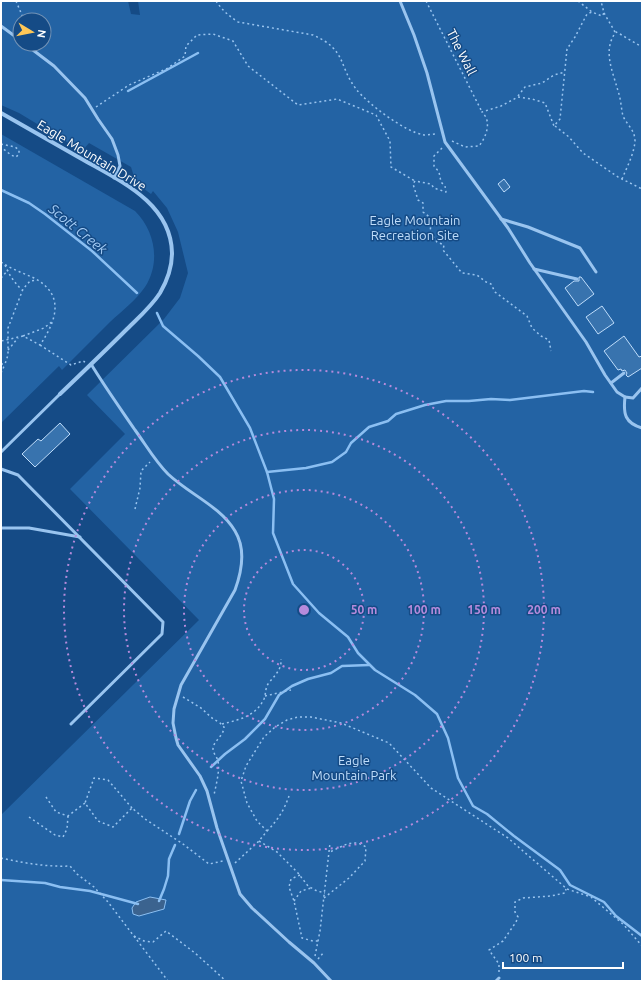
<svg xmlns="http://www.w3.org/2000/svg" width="643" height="982" viewBox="0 0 643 982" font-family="Ubuntu,sans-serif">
	<rect width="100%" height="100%" fill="#154b86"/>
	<g fill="#2363a4" fill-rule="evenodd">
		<path d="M1 1H128L131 14 140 15 138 1H642V981H1V815L199 620 70 489 125 434 87 395 164 319 180 298 188 273 178 232 167 208 153 191 151 194 136 183 131 167 89 143 82 151 19 113 1 105ZM20 20H44V44H20Z"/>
		<path d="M1 134 135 211C155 231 161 262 145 287 136 300 122 311 110 322 94 338 78 354 62 370L59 366 1 423Z"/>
	</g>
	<path fill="#3b638f" stroke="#8bbff2" d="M150 897 166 900 164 909 139 916 133 914 132 908 136 902Z"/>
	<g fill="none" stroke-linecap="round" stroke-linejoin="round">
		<g stroke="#8bbff2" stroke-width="2.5">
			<path d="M128 91 198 53"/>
			<path d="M1 190 29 203 45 214 92 251 137 293"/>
			<path d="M157 313 163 326 198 356 220 377 250 428 267 472 274 499 273 533 293 584 319 613 348 637 358 653 375 670 415 695 437 714 448 738 458 778 473 806 487 814 514 836 560 870 570 885 604 902 616 916 642 936"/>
			<path d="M267 472 306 468 332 462 346 452 351 443 369 427 388 421 396 414 425 405 446 401H469L491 399 510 400 584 391 593 392"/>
			<path d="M211 767 225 754 245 739 265 719 279 695 292 686 308 679 331 673 342 666 369 665"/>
			<path d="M179 834 190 801 196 790"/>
			<path d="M1 880 45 883 60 887 90 891 138 904"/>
			<path d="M159 901 164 889 168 876 169 859 175 845"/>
		</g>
	</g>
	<g fill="#3873ae" stroke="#bfddfb">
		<path d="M504 179 510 187 504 192 498 184Z"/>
		<path d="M579 277H581L594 294 578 306 565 288 574 281H579Z"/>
		<path d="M602 306 614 323 598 334 586 317Z"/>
		<path d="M624 336 639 357 642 356V368L628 377 626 375 627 373 625 370 622 371 621 369 618 370 604 351Z"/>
		<path d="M60 423 70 434 35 467 22 454 38 439 41 441Z"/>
	</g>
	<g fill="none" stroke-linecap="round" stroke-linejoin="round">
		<g stroke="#99c4ef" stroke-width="1.5" stroke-dasharray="2 3" stroke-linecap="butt">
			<path d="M16 1 24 20"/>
			<path d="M216 1C222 10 229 16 238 22L313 35C347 50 338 65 356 89 368 104 405 132 424 135 429 135 433 134 437 134"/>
			<path d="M426 1 482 112"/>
			<path d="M578 1 592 12"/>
			<path d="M604 13 615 32"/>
			<path d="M518 96 525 87 542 83 554 75 565 72"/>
			<path d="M96 107 129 85 168 68 185 56 186 46 197 35 213 34 233 41 248 66 298 105 337 99 376 115 390 141 391 167 415 181"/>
			<path d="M555 126 569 137 583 153 618 177 642 189"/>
			<path d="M452 141 465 147 479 146C484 140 489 129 487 121 487 118 484 114 482 112L501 106 518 97 532 99 545 103 554 126 560 119 567 49 575 37 587 14 592 12 602 16 604 13 601 1"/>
			<path d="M1 144 15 147 19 150V154L16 157 11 155 1 147"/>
			<path d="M442 148 434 156V166L439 172 441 182 445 186 446 192 434 188 431 184 415 181 413 184 418 200 423 203V212L432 219 430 231 437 242 444 245 443 250 462 273 477 275 486 282 491 284 495 292 527 316 532 328 541 336 549 340 551 351"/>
			<path d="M622 179C627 167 634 154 635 141 635 130 627 125 623 116 621 108 621 99 618 91 613 72 602 50 616 32L620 34 642 47"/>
			<path d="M1 262C11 269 23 273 34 278 66 295 56 321 40 345L23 336 1 341"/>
			<path d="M5 265C9 275 14 282 22 290"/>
			<path d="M1 278 8 270"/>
			<path d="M23 336 44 328 53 321"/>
			<path d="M40 345 71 365 83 361 85 362"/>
			<path d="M8 350 18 338"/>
			<path d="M1 364H5L8 355V328L23 289 30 281 37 280"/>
			<path d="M1 373 5 364"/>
			<path d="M135 509 140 488 141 471 150 462"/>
			<path d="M265 696 291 690"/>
			<path d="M183 697 201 708 212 718 220 723 224 727C224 736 213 741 213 749 213 753 217 757 218 761 220 771 216 785 214 795"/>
			<path d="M222 724C239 720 256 716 264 699 266 694 265 689 268 684 274 676 282 670 281 659"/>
			<path d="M46 797 56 812 68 816 85 803"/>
			<path d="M132 808 108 780 94 778 85 803 98 821 113 827 132 808 145 819 183 844 209 864 223 861"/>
			<path d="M29 817 55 835 63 837 67 829 68 816"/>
			<path d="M267 831C278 820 284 810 289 796"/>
			<path d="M259 841 277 852 298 873 308 886 317 891 325 893"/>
			<path d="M1 858C24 863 46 867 70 866L77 874 94 887 108 902 168 981"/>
			<path d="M235 863 259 841 267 831 257 821 247 803 241 781 246 766 264 737 275 727 287 720 298 717H311L341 723 389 743 431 788 508 838 567 889 591 897 624 925 642 946"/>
			<path d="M300 875 291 879 289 887 294 901 302 938 313 941H318"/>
			<path d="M324 898 349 878 365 861 366 847C353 838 343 846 330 852"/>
			<path d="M294 901 301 891 311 888"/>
			<path d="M134 936 144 941 153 942 166 931 195 953 226 981"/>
			<path d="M315 956 320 931 330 843"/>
			<path d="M318 959 324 952"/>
			<path d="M499 972V964L489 950 503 941 516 922 518 917 515 912V902L523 898 551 896 565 893 566 889"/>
		</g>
		<g stroke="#99c4ef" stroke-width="3">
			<path d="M400 1 414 35 427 73 445 142 508 228 530 263 586 342 605 375 617 392 625 397C623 414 625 423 642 428"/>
			<path d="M1 26 20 40"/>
			<path d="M25 44 54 66 85 98 98 119 112 139 118 155 120 166 114 178"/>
			<path d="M501 219 528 227 580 248 596 272"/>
			<path d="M534 269 577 279"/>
			<path d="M91 364C105 387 120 408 135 430 146 445 155 461 168 474 189 494 220 506 235 531 246 549 242 571 235 590L181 685 174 709 173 723 176 738 178 745 200 776 207 791 217 828 240 894 252 908 289 942 314 963 331 981"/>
			<path d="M611 383 624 373"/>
			<path d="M625 397 633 398 642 388"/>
			<path d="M1 452 60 394"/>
			<path d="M1 469 18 475 163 622 162 634 71 724"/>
			<path d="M1 528H29L80 537"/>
			<path d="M496 981 499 978"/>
		</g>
		<path stroke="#99c4ef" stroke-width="4" d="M1 113C27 128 54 143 80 158 118 180 171 202 172 253 172 267 167 281 160 293 151 307 138 318 127 329 105 351 82 373 60 394"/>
	</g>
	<g fill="none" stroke="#b68bdc" stroke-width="2" stroke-dasharray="2 4">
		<circle cx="304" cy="610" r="60"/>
		<circle cx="304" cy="610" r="120"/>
		<circle cx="304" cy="610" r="180"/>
		<circle cx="304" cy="610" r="240"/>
	</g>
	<g text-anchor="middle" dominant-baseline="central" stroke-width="3" stroke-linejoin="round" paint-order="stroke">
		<g font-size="13" fill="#fff" stroke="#154b86">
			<text transform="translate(462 52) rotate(63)">The Wall</text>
			<text transform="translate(92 155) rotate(31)">Eagle Mountain Drive</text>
		</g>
		<g font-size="13" fill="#bfddfb" stroke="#154b86">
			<text x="415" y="220">Eagle Mountain<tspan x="415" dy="15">Recreation Site</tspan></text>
			<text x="354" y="760">Eagle<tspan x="354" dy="15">Mountain Park</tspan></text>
		</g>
		<g font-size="14" font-style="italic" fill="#a5cdf6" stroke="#154b86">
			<text transform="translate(78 229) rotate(39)">Scott Creek</text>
		</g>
	</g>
	<circle cx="304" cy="610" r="6" fill="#b68bdc" stroke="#154b86" stroke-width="2"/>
	<g font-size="12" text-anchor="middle" font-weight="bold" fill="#b68bdc" stroke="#154b86" stroke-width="3" stroke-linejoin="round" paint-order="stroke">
		<text x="364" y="614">50 m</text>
		<text x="424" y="614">100 m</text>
		<text x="484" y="614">150 m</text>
		<text x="544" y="614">200 m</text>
	</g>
	<rect width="643" height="982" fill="none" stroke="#ffffff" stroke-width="4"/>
	<g transform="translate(32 32) rotate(100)"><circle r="19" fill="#154b86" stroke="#7393b6"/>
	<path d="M0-3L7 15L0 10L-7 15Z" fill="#ffc757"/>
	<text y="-6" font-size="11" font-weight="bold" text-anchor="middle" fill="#ffffff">N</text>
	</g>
	<path d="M503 962v6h120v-6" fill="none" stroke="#ffffff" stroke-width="2"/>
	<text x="509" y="962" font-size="12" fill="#ffffff" stroke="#154b86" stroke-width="3" paint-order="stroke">100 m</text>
</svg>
